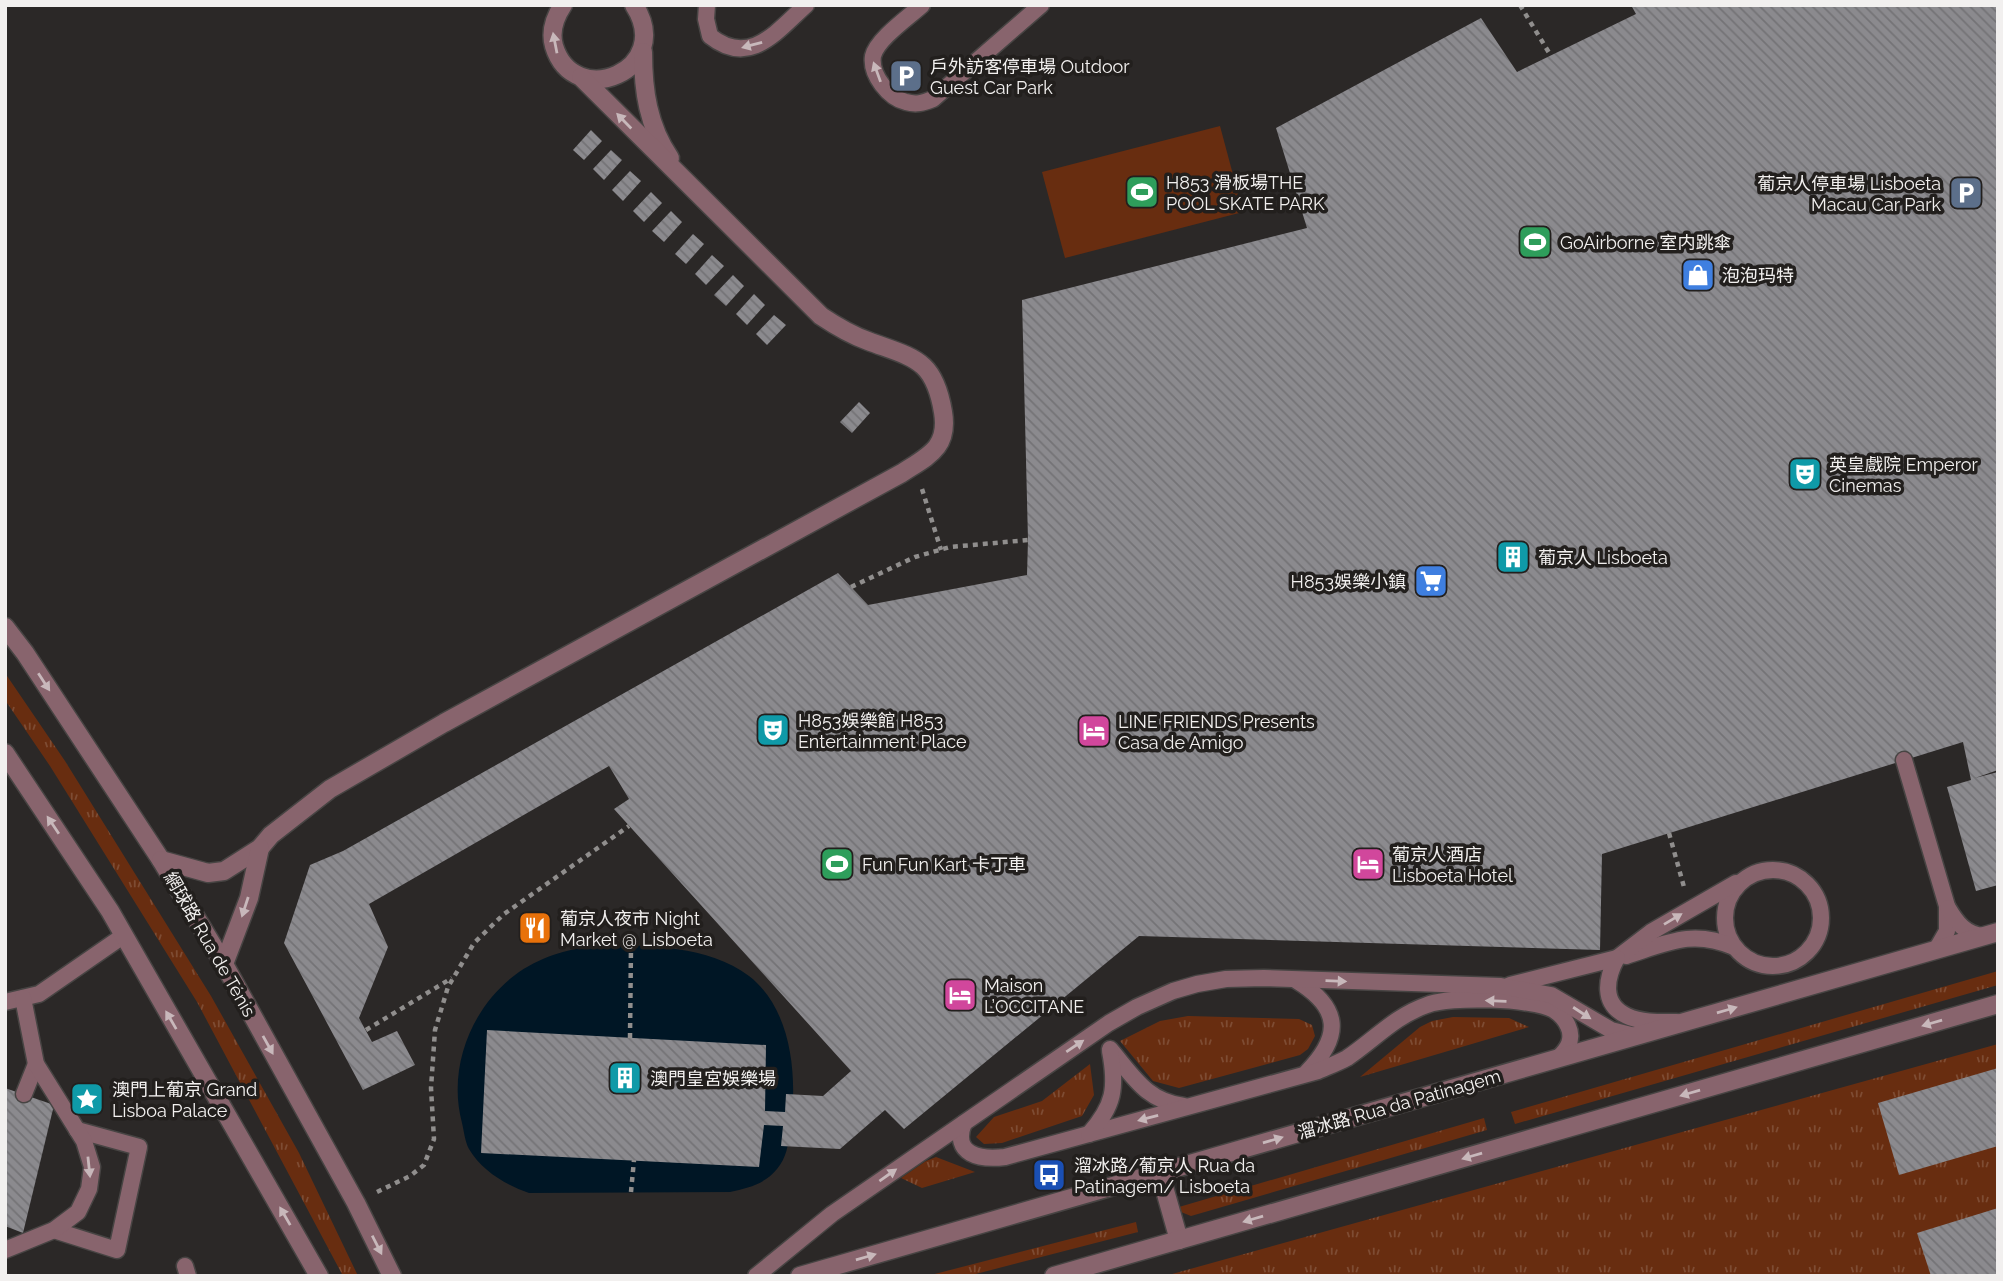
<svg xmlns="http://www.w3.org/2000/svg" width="2003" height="1281" viewBox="0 0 2003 1281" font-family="Raleway,'Noto Sans SC',sans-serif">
	<defs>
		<pattern id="grass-tufts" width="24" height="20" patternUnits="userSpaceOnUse" patternTransform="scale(1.75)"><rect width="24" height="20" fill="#682d10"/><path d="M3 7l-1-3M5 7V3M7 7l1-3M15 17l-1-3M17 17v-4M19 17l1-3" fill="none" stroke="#7e4c33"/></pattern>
		<pattern id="building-back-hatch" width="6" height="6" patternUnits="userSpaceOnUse" patternTransform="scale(1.75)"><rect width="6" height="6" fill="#8b8a8e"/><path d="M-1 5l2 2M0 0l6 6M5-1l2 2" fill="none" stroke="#747376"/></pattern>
	</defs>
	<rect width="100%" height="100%" fill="#2b2827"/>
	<g fill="url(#grass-tufts)">
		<path d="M5 673 65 761 211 996 299 1153 358 1276H343L197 1002 50 766 5 700Z"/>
		<path d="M1998 971V985L1515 1124 1511 1112Z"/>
		<path d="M1188 1016 1299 1019 1312 1025 1315 1036 1308 1049 1300 1055 1179 1088 1153 1081 1120 1041 1160 1021Z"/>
		<path d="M1453 1017 1509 1018 1529 1027 1360 1077 1420 1027 1432 1021Z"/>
		<path d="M1998 1044V1276H1165Z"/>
		<path d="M1090 1064 1094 1095 1082 1116 1002 1143 984 1144 976 1137 994 1117 1042 1101Z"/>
		<path d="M1484 1118 1487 1130 1191 1216 1181 1212 1179 1207Z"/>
		<path d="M936 1157 975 1172 922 1188 901 1178 926 1161Z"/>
		<path d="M1136 1222 1138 1232 968 1276H927Z"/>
	</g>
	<path fill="#682d10" d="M1220 126 1243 212 1065 258 1042 172Z"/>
	<path fill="#001625" d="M600 944C649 946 708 945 749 976 793 1010 798 1080 790 1130 788 1145 787 1157 777 1169 765 1184 748 1188 730 1192L529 1193C506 1185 482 1171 469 1149 465 1142 464 1131 462 1123 447 1067 472 1005 519 972 546 954 569 950 600 944Z"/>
	<g fill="url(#building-back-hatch)">
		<path d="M1631 5H1998V770L1975 778 1998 772V885L1976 891 1947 787 1971 780 1963 742 1602 854 1600 950 1139 936 904 1129 885 1110 840 1149 781 1146 783 1126 764 1125 759 1167 481 1153 487 1030 766 1045 765 1111 785 1112 786 1094 823 1096 851 1071 614 809 629 799 609 766 369 904 388 947 359 1018 372 1042 397 1031 415 1065 363 1090 284 943 310 865 343 851 838 573 868 605 1027 575 1028 540 1022 300 1307 228 1276 128 1481 18 1517 72 1636 14Z"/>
		<path d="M591 130 602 141 584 160 573 150Z"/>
		<path d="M611 150 622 160 604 180 593 169Z"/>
		<path d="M630 171 641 181 623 201 612 190Z"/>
		<path d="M651 192 662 203 644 222 633 211Z"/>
		<path d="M671 211 682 222 664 242 652 231Z"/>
		<path d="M693 234 704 244 686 264 675 254Z"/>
		<path d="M712 255 724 266 706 285 695 274Z"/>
		<path d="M733 275 744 286 726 306 714 295Z"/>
		<path d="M754 294 765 305 747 325 736 314Z"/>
		<path d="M774 315 786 325 767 345 756 334Z"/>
		<path d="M859 402 870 413 852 433 840 422Z"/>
		<path d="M1998 1068V1146L1899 1175 1878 1103Z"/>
		<path d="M5 1088 54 1105 23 1233 5 1226Z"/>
		<path d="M1998 1208V1276H1931L1917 1233Z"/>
	</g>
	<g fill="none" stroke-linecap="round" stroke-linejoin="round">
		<defs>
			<g id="lane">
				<path d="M707 5 706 19 710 36C750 68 777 31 806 5"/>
				<path d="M922 5C909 17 877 39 873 56 870 75 889 98 906 102 916 105 923 103 933 99L1041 5"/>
				<path d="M1904 760 1947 906V931L1936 950"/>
				<circle cx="1773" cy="918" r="48"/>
				<path d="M1948 908C1957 923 1965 934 1983 936"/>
				<path d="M1626 956C1667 943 1692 929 1734 947"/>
				<path d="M1617 958 1651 932 1736 883"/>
				<path d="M1297 981C1341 1008 1342 1036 1307 1072"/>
				<path d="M1510 985 1617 958C1606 978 1601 1004 1627 1016 1642 1023 1661 1022 1677 1022"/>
				<path d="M5 1002 39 994 123 936"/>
				<path d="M1110 1049C1133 1076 1146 1101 1184 1106"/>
				<path d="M24 1094 36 1064"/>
				<path d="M964 1123C951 1155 981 1160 1005 1157L1318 1071C1327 1067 1338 1063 1347 1058 1374 1040 1395 1016 1427 1005 1450 996 1532 998 1554 1010 1560 1014 1565 1019 1568 1026 1574 1039 1568 1049 1558 1058"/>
				<path d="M1089 1134C1114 1106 1117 1088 1110 1051"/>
				<path d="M54 1230 117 1250 139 1147 77 1130"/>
				<path d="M5 1250 54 1230 78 1212 89 1189 92 1167 84 1141 36 1064 23 998"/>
				<path d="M185 1266 188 1276"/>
				<path d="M756 1276 832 1214 1109 1023 1137 1007 1173 991 1197 984 1226 979 1264 978 1501 986 1551 995 1611 1030 1635 1036"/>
			</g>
			<g id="street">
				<path d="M563 5C555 17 550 32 554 46 574 112 676 70 634 5"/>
				<path d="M643 52C643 90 648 126 670 158"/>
				<path d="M5 627 25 653 161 860 224 964 356 1203 392 1276"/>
				<path d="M5 753 110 911 319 1276"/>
				<path d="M161 860 208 873 224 871 260 848 271 835 330 789 444 723 902 473C928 456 949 448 943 412 934 358 913 358 868 341 851 335 836 326 821 316L581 77"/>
				<path d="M224 964 249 898 260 848"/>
				<path d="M1160 1173 1179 1240"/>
				<path d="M800 1276 1998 932"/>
				<path d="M1054 1276 1998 1004"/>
			</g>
		</defs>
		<use href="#lane" stroke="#474443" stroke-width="19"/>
		<use href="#street" stroke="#474443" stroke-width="21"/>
		<g stroke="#908e8d" stroke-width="4.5" stroke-dasharray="5 5" stroke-linecap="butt">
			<path d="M1520 5 1551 56"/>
			<path d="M922 489 941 550"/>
			<path d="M851 587 915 557 950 547 1028 540"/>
			<path d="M1669 833 1684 887"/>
			<path d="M366 1030 452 978"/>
			<path d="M630 1038 631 946"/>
			<path d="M377 1192 410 1176 424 1165 434 1139 431 1088 435 1030 448 987 474 943 504 914 629 826"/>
			<path d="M631 1192 634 1160"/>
		</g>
		<use href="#lane" stroke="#88646d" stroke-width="16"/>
		<use href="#street" stroke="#88646d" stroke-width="18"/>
	</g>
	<defs><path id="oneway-solid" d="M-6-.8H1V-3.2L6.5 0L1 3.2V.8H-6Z" transform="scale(1.75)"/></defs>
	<g fill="#c8b8bb">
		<use href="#oneway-solid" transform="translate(555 43) rotate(-101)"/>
		<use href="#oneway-solid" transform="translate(752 45) rotate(165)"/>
		<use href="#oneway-solid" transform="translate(877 72) rotate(-110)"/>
		<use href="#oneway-solid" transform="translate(624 121) rotate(-134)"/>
		<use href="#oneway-solid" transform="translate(44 682) rotate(57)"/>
		<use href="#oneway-solid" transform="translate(53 825) rotate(-124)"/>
		<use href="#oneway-solid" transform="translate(245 907) rotate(108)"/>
		<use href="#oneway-solid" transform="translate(1673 919) rotate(-31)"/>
		<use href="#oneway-solid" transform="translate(1336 981) rotate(2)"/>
		<use href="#oneway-solid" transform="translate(1496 1001) rotate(-178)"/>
		<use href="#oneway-solid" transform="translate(1727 1010) rotate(-16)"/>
		<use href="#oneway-solid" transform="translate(1582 1013) rotate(33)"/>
		<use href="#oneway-solid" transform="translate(171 1020) rotate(-120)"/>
		<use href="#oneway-solid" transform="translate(1932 1023) rotate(164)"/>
		<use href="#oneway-solid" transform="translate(268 1045) rotate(61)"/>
		<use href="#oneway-solid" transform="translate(1075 1046) rotate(-34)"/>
		<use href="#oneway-solid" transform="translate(1690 1093) rotate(164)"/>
		<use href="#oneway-solid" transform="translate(1148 1118) rotate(165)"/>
		<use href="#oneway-solid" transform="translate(1273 1140) rotate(-16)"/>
		<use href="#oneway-solid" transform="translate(1472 1156) rotate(164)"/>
		<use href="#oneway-solid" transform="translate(89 1167) rotate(84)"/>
		<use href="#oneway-solid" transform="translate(888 1175) rotate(-35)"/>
		<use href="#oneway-solid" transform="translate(285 1216) rotate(-120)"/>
		<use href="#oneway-solid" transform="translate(1253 1219) rotate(164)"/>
		<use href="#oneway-solid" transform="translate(377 1245) rotate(63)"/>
		<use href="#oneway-solid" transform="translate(866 1257) rotate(-16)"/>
	</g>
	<defs>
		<symbol id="parking-square" viewBox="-11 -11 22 22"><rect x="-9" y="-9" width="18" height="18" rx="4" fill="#5c6f8a" stroke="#221f1d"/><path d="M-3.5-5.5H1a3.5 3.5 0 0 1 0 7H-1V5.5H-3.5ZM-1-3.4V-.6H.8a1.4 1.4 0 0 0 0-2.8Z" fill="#fff"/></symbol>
		<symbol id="stadium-square" viewBox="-11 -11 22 22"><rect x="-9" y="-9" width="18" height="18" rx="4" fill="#2e9e5b" stroke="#221f1d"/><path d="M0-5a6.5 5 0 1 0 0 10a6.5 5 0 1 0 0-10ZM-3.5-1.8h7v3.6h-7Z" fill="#fff"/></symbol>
		<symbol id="shop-square" viewBox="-11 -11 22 22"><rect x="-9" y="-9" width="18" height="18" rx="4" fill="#3f7fe0" stroke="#221f1d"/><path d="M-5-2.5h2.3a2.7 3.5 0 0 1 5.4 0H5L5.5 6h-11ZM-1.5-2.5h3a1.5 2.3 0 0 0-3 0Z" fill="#fff"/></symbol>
		<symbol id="theatre-square" viewBox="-11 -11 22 22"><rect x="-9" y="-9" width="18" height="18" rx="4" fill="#0f9aa8" stroke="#221f1d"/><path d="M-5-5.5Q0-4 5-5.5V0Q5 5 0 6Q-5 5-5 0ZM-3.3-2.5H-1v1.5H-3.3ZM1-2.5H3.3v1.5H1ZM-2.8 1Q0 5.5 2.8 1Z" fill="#fff"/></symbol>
		<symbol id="building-square" viewBox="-11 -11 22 22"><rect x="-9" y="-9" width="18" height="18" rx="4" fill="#0f9aa8" stroke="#221f1d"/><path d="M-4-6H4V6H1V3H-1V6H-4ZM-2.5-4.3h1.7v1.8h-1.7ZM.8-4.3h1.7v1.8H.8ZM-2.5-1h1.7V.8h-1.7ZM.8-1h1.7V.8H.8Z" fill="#fff"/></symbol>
		<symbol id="supermarket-square" viewBox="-11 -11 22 22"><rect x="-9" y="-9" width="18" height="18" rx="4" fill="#3f7fe0" stroke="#221f1d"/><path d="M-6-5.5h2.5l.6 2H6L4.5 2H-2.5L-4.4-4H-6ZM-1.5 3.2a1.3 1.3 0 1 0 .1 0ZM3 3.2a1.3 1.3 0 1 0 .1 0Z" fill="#fff"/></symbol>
		<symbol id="hotel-square" viewBox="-11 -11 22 22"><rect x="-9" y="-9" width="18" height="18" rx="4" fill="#d1479c" stroke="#221f1d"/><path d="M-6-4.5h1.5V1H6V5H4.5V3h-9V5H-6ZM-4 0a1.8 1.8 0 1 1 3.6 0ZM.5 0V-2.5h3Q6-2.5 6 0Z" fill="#fff"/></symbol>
		<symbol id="restaurant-square" viewBox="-11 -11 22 22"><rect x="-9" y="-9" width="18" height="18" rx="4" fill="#e8710a" stroke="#221f1d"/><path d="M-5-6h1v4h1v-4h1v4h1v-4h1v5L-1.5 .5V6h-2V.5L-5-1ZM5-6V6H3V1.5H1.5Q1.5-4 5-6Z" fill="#fff"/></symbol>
		<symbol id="sight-square" viewBox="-11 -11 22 22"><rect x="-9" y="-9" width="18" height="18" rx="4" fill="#0f9aa8" stroke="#221f1d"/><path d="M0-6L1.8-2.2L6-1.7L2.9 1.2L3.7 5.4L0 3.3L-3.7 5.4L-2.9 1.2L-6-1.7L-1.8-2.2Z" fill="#fff"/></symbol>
		<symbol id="bus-square" viewBox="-11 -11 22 22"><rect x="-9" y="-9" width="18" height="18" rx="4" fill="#1a4fb4" stroke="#221f1d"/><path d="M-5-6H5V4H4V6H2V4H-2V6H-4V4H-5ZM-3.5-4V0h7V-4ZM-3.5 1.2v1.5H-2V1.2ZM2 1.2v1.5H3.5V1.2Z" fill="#fff"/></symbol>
	</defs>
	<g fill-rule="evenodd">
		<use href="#parking-square" x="887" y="57" width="38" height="38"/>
		<use href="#stadium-square" x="1123" y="173" width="38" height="38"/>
		<use href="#parking-square" x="1947" y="174" width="38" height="38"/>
		<use href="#stadium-square" x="1516" y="223" width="38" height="38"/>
		<use href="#shop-square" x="1679" y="256" width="38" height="38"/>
		<use href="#theatre-square" x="1786" y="455" width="38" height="38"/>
		<use href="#building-square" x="1494" y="538" width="38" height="38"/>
		<use href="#supermarket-square" x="1412" y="562" width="38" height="38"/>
		<use href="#theatre-square" x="754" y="711" width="38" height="38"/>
		<use href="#hotel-square" x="1075" y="712" width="38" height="38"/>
		<use href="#stadium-square" x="818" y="845" width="38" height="38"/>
		<use href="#hotel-square" x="1349" y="845" width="38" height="38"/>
		<use href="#restaurant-square" x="516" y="909" width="38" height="38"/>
		<use href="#hotel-square" x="941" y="976" width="38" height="38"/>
		<use href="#building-square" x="606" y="1059" width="38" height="38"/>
		<use href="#sight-square" x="68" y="1080" width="38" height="38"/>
		<use href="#bus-square" x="1030" y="1156" width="38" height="38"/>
	</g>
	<g text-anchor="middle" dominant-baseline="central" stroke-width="7" stroke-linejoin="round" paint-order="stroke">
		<g font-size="18" fill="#f2f0ef" stroke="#221f1d" text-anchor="start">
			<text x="930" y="66">戶外訪客停車場 Outdoor<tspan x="930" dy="21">Guest Car Park</tspan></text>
			<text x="1166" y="182">H853 滑板場THE<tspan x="1166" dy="21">POOL SKATE PARK</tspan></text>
			<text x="1941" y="183" text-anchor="end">葡京人停車場 Lisboeta<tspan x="1941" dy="21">Macau Car Park</tspan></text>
			<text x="1560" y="242">GoAirborne 室内跳傘</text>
			<text x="1722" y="275">泡泡玛特</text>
			<text x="1829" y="464">英皇戲院 Emperor<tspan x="1829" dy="21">Cinemas</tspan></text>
			<text x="1538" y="557">葡京人 Lisboeta</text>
			<text x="1406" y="581" text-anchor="end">H853娛樂小鎮</text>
			<text x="798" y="720">H853娛樂館 H853<tspan x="798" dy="21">Entertainment Place</tspan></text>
			<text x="1118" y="721">LINE FRIENDS Presents<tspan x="1118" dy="21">Casa de Amigo</tspan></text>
			<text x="1392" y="854">葡京人酒店<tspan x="1392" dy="21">Lisboeta Hotel</tspan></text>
			<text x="862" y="864">Fun Fun Kart 卡丁車</text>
			<text x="560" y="918">葡京人夜市 Night<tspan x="560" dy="21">Market @ Lisboeta</tspan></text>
			<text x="984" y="985">Maison<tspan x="984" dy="21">L’OCCITANE</tspan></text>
			<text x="650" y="1078">澳門皇宮娛樂場</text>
			<text x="112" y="1089">澳門上葡京 Grand<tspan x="112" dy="21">Lisboa Palace</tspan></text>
			<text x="1074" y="1165">溜冰路/葡京人 Rua da<tspan x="1074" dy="21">Patinagem/ Lisboeta</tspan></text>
		</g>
		<g font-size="18" fill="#f2f0ef" stroke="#221f1d">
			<text transform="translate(210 944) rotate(60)">網球路 Rua de Ténis</text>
			<text transform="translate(1399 1104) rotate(-16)">溜冰路 Rua da Patinagem</text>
		</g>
	</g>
	<rect width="2003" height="1281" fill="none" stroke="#f2f0ef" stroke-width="14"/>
</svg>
